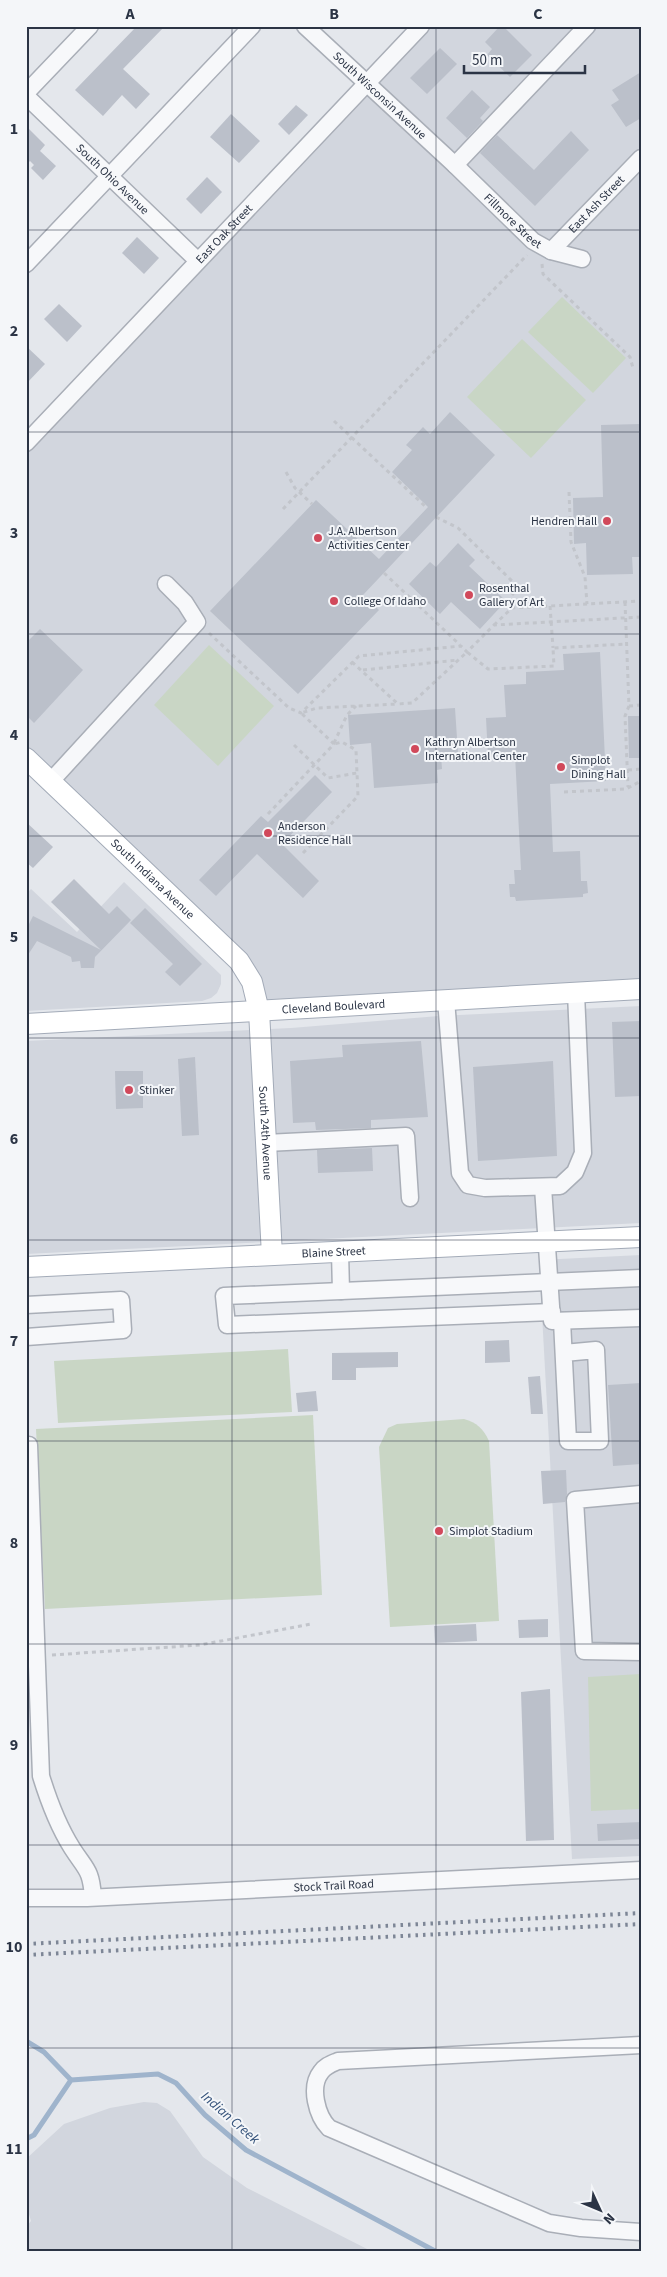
<svg xmlns="http://www.w3.org/2000/svg" width="667" height="2277" viewBox="0 0 667 2277" font-family="'Source Sans 3',sans-serif">
	<rect width="100%" height="100%" fill="#e4e7ec"/>
	<g fill="#d2d6de">
		<path d="M421 26H641V989L259 1011 252 982 26 758V443Z"/>
		<path d="M124 882 221 975V984L217 993 211 998 202 1001 26 1011V894L31 889 77 932Z"/>
		<path d="M641 1006V1223L26 1254V1041L291 1028 439 1016Z"/>
		<path d="M641 1255V1856L572 1859 539 1260Z"/>
		<path d="M144 2102 157 2103 170 2111 203 2157 247 2188 371 2251H26V2227L31 2221 26 2204V2159L64 2124 110 2108Z"/>
	</g>
	<g fill="#c9d6c5">
		<path d="M562 297 626 358 593 393 528 332Z"/>
		<path d="M522 339 586 400 531 458 467 397Z"/>
		<path d="M209 645 274 706 218 766 154 705Z"/>
		<path d="M288 1349 292 1412 58 1423 54 1361Z"/>
		<path d="M313 1415 322 1595 45 1609 36 1429Z"/>
		<path d="M464 1419C477 1423 483 1428 489 1441L499 1621 390 1627 379 1447 388 1428 397 1424Z"/>
		<path d="M641 1674V1809L591 1811 588 1677Z"/>
	</g>
	<g fill="none" stroke-linecap="round" stroke-linejoin="round">
		<g stroke="#9fb4cc" stroke-width="5">
			<path d="M26 2041 44 2052 71 2080"/>
			<path d="M26 2139 34 2135 71 2080 158 2074 176 2083 205 2115 246 2150 435 2251"/>
		</g>
	</g>
	<g fill="#bbc0ca">
		<path d="M137 26H165L123 69 150 94 136 109 122 95 103 116 75 90Z"/>
		<path d="M500 26H503L532 55 510 77 487 55 492 49 485 42Z"/>
		<path d="M440 48 457 64 427 94 410 78Z"/>
		<path d="M641 72V118L626 127 611 105 619 100 612 90Z"/>
		<path d="M472 90 490 107 480 118 483 121 467 138 446 118Z"/>
		<path d="M296 105 308 115 289 135 278 124Z"/>
		<path d="M231 114 260 141 239 163 210 137Z"/>
		<path d="M26 126 45 145 40 151 56 166 43 180 31 168 34 165 30 161 26 165Z"/>
		<path d="M571 131 589 150 535 206 480 153 497 135 534 170Z"/>
		<path d="M207 177 222 192 201 214 186 199Z"/>
		<path d="M137 237 159 258 144 274 122 253Z"/>
		<path d="M59 304 82 326 67 342 44 319Z"/>
		<path d="M26 346 45 364 26 384Z"/>
		<path d="M450 412 495 455 363 595 379 610 298 694 210 611 316 500 379 559 428 507 392 472 412 450 406 445 423 427 430 434Z"/>
		<path d="M641 424V557H632L633 574 587 575 586 543 574 544 573 498 603 497 601 425Z"/>
		<path d="M458 543 475 560 469 566 506 601 480 629 451 602 440 614 409 584 430 562 436 567Z"/>
		<path d="M40 629 83 670 34 723 26 715V643Z"/>
		<path d="M600 652 606 781 550 784 553 852 580 851 581 881H587L588 893 583 894V897L516 901 515 897H510L509 884H515L514 870H521L515 755 488 757 486 718 506 717 504 685 526 684V672L564 670 563 654Z"/>
		<path d="M455 708 458 753 441 755 442 769 437 770 438 783 374 788 371 743 350 745 348 715Z"/>
		<path d="M628 716H641V758H629Z"/>
		<path d="M315 775 332 792 282 844 319 881 303 898 257 854 216 896 199 880 261 816 268 822Z"/>
		<path d="M26 822 53 847 33 868 26 862Z"/>
		<path d="M74 879 109 914 117 906 131 920 95 957 94 968H81L80 961 72 962 71 957 37 941 26 958V930L33 916 101 950 51 902Z"/>
		<path d="M145 908 202 964 180 986 165 972 173 964 130 923Z"/>
		<path d="M641 1021V1096L615 1097 612 1022Z"/>
		<path d="M421 1041 428 1117 371 1120V1128L316 1130 315 1122 293 1123 290 1061 343 1057 342 1045Z"/>
		<path d="M195 1057 199 1135 182 1136 178 1059Z"/>
		<path d="M553 1061 557 1156 478 1161 473 1067Z"/>
		<path d="M115 1071H143V1108L116 1109Z"/>
		<path d="M372 1148 373 1171 318 1173 317 1150Z"/>
		<path d="M509 1340 510 1362 485 1363V1341Z"/>
		<path d="M398 1352V1367L356 1368V1380H332V1353Z"/>
		<path d="M540 1376 543 1414H531L528 1377Z"/>
		<path d="M641 1383V1464L613 1466 608 1385Z"/>
		<path d="M316 1391 318 1411 298 1412 296 1393Z"/>
		<path d="M566 1470 567 1494 565 1502 543 1504 541 1471Z"/>
		<path d="M548 1619V1637L519 1638 518 1620Z"/>
		<path d="M476 1624 477 1641 435 1643 434 1626Z"/>
		<path d="M550 1689 554 1840 526 1841 521 1692Z"/>
		<path d="M641 1822V1839L598 1841 597 1824Z"/>
	</g>
	<g fill="none" stroke-linecap="round" stroke-linejoin="round">
		<defs>
			<g id="minor">
				<path id="s1" d="M305 26 455 165 533 241 551 251 582 259"/>
				<path d="M26 93 90 26"/>
				<path id="s2" d="M26 96 198 261"/>
				<path d="M455 165 587 26"/>
				<path id="s3" d="M551 251 641 158"/>
				<path d="M26 264 252 26"/>
				<path id="s4" d="M26 443 421 26"/>
				<path d="M51 781 197 622 185 603 166 584"/>
				<path d="M446 1000 460 1173 468 1185 485 1188 560 1186 575 1172 583 1153 576 993"/>
				<path d="M266 1143 406 1136 410 1198"/>
				<path d="M543 1187 552 1321 641 1318"/>
				<path d="M340 1252 341 1291"/>
				<path d="M26 1305 121 1300 123 1330 26 1337"/>
				<path d="M552 1312 227 1325 224 1296 641 1278"/>
				<path d="M562 1321 568 1441H600L596 1350 564 1353"/>
				<path d="M29 1445 41 1776C49 1802 58 1826 72 1848 86 1870 91 1869 93 1897"/>
				<path d="M641 1494 575 1500 584 1651 641 1652"/>
				<path id="s5" d="M26 1898H87L641 1870"/>
				<path d="M641 2045 338 2061C331 2064 325 2066 321 2072 309 2087 317 2116 329 2128L549 2223 581 2228 641 2232"/>
			</g>
			<g id="major">
				<path id="s6" d="M26 758 239 961 252 982 259 1011 272 1255"/>
				<path id="s7" d="M26 1024 641 989"/>
				<path id="s8" d="M26 1267 641 1237"/>
			</g>
		</defs>
		<use href="#minor" stroke="#a9aeb7" stroke-width="19"/>
		<use href="#major" stroke="#a3abb8" stroke-width="22"/>
		<g stroke="#c2c5cb" stroke-width="3" stroke-dasharray="4 4" stroke-linecap="butt">
			<path d="M542 264 543 274 630 357 633 368"/>
			<path d="M334 421 427 508"/>
			<path d="M286 472 295 488 312 504"/>
			<path d="M569 492 571 542 585 577 587 604"/>
			<path d="M283 509 527 255"/>
			<path d="M436 517 458 528 513 582C517 589 515 592 510 597L512 608"/>
			<path d="M384 573 460 645"/>
			<path d="M625 602 629 706 625 716 628 787"/>
			<path d="M550 606 553 648"/>
			<path d="M494 625 512 608 641 601"/>
			<path d="M209 633 289 708 301 713 359 656 461 646 467 652 494 625 641 617"/>
			<path d="M352 662 398 704 412 703 467 652 488 669 554 666 553 648 626 644"/>
			<path d="M363 670 458 660"/>
			<path d="M629 706 641 705"/>
			<path d="M334 743 347 715 356 706"/>
			<path d="M294 745 328 778 357 773"/>
			<path d="M628 770 641 769"/>
			<path d="M564 792 626 789 641 781"/>
			<path d="M268 814 334 744 301 713 317 708 398 704"/>
			<path d="M303 853 358 796 356 750 342 742 334 744"/>
			<path d="M52 1655 200 1645 311 1624"/>
		</g>
		<use href="#minor" stroke="#f7f8fa" stroke-width="16"/>
		<use href="#major" stroke="#fff" stroke-width="20"/>
		<g stroke="#7d8696" stroke-width="4" stroke-dasharray="2.5 5" stroke-linecap="butt">
			<path d="M26 1944 641 1913"/>
			<path d="M26 1955 641 1924"/>
		</g>
	</g>
	<path fill="none" stroke="#2b3445" stroke-width="1" stroke-opacity="0.55" d="M232 26V2251M436 26V2251M26 230H641M26 432H641M26 634H641M26 836H641M26 1038H641M26 1240H641M26 1441H641M26 1644H641M26 1845H641M26 2048H641"/>
	<g fill="#d1495b" stroke="#f4f6f9" stroke-width="2">
		<circle cx="607" cy="521" r="5"/>
		<circle cx="318" cy="538" r="5"/>
		<circle cx="469" cy="595" r="5"/>
		<circle cx="334" cy="601" r="5"/>
		<circle cx="415" cy="749" r="5"/>
		<circle cx="561" cy="767" r="5"/>
		<circle cx="268" cy="833" r="5"/>
		<circle cx="129" cy="1090" r="5"/>
		<circle cx="439" cy="1531" r="5"/>
	</g>
	<g text-anchor="middle" dominant-baseline="central" stroke-width="4" stroke-linejoin="round" paint-order="stroke">
		<g font-size="12" fill="#2b3445" stroke="#f4f6f9">
			<text stroke="none"><textPath href="#s1" startOffset="102">South Wisconsin Avenue</textPath></text>
			<text stroke="none"><textPath href="#s2" startOffset="120">South Ohio Avenue</textPath></text>
			<text stroke="none"><textPath href="#s3" startOffset="65">East Ash Street</textPath></text>
			<text stroke="none"><textPath href="#s1" startOffset="285">Fillmore Street</textPath></text>
			<text stroke="none"><textPath href="#s4" startOffset="288">East Oak Street</textPath></text>
			<text stroke="none"><textPath href="#s6" startOffset="175">South Indiana Avenue</textPath></text>
			<text stroke="none"><textPath href="#s7" startOffset="308">Cleveland Boulevard</textPath></text>
			<text stroke="none"><textPath href="#s6" startOffset="471">South 24th Avenue</textPath></text>
			<text stroke="none"><textPath href="#s8" startOffset="308">Blaine Street</textPath></text>
			<text stroke="none"><textPath href="#s5" startOffset="308">Stock Trail Road</textPath></text>
		</g>
		<g font-size="12" fill="#2b3445" stroke="#f4f6f9" text-anchor="start">
			<text x="597" y="521" text-anchor="end">Hendren Hall</text>
			<text x="328" y="531">J.A. Albertson<tspan x="328" dy="14">Activities Center</tspan></text>
			<text x="479" y="588">Rosenthal<tspan x="479" dy="14">Gallery of Art</tspan></text>
			<text x="344" y="601">College Of Idaho</text>
			<text x="425" y="742">Kathryn Albertson<tspan x="425" dy="14">International Center</tspan></text>
			<text x="571" y="760">Simplot<tspan x="571" dy="14">Dining Hall</tspan></text>
			<text x="278" y="826">Anderson<tspan x="278" dy="14">Residence Hall</tspan></text>
			<text x="139" y="1090">Stinker</text>
			<text x="449" y="1531">Simplot Stadium</text>
		</g>
		<g font-size="14" font-style="italic" fill="#34527a" stroke="#f4f6f9">
			<text transform="translate(230 2118) rotate(41)">Indian Creek</text>
		</g>
	</g>
	<rect width="667" height="2277" fill="none" stroke="#f4f6f9" stroke-width="55"/>
	<g transform="translate(600 2210) rotate(134)" stroke="#f4f6f9" stroke-width="4" paint-order="stroke">
	<path d="M0-4L9 19L0 12L-9 19Z" fill="#2b3445"/>
	<text y="-8" font-size="14" font-weight="bold" text-anchor="middle" fill="#2b3445">N</text>
	</g>
	<path d="M464 65v8h121v-8" fill="none" stroke="#2b3445" stroke-width="2.5"/>
	<text x="472" y="65" font-size="15" fill="#2b3445" stroke="#f4f6f9" stroke-width="4" paint-order="stroke">50 m</text>
	<rect x="28" y="28" width="612" height="2222" fill="none" stroke="#2b3445" stroke-width="2"/>
	<g font-size="16" text-anchor="middle" font-weight="bold" fill="#2b3445">
		<text x="130" y="19">A</text>
		<text x="334" y="19">B</text>
		<text x="538" y="19">C</text>
		<text x="14" y="134">1</text>
		<text x="14" y="336">2</text>
		<text x="14" y="538">3</text>
		<text x="14" y="740">4</text>
		<text x="14" y="942">5</text>
		<text x="14" y="1144">6</text>
		<text x="14" y="1346">7</text>
		<text x="14" y="1548">8</text>
		<text x="14" y="1750">9</text>
		<text x="14" y="1952">10</text>
		<text x="14" y="2154">11</text>
	</g>
</svg>
